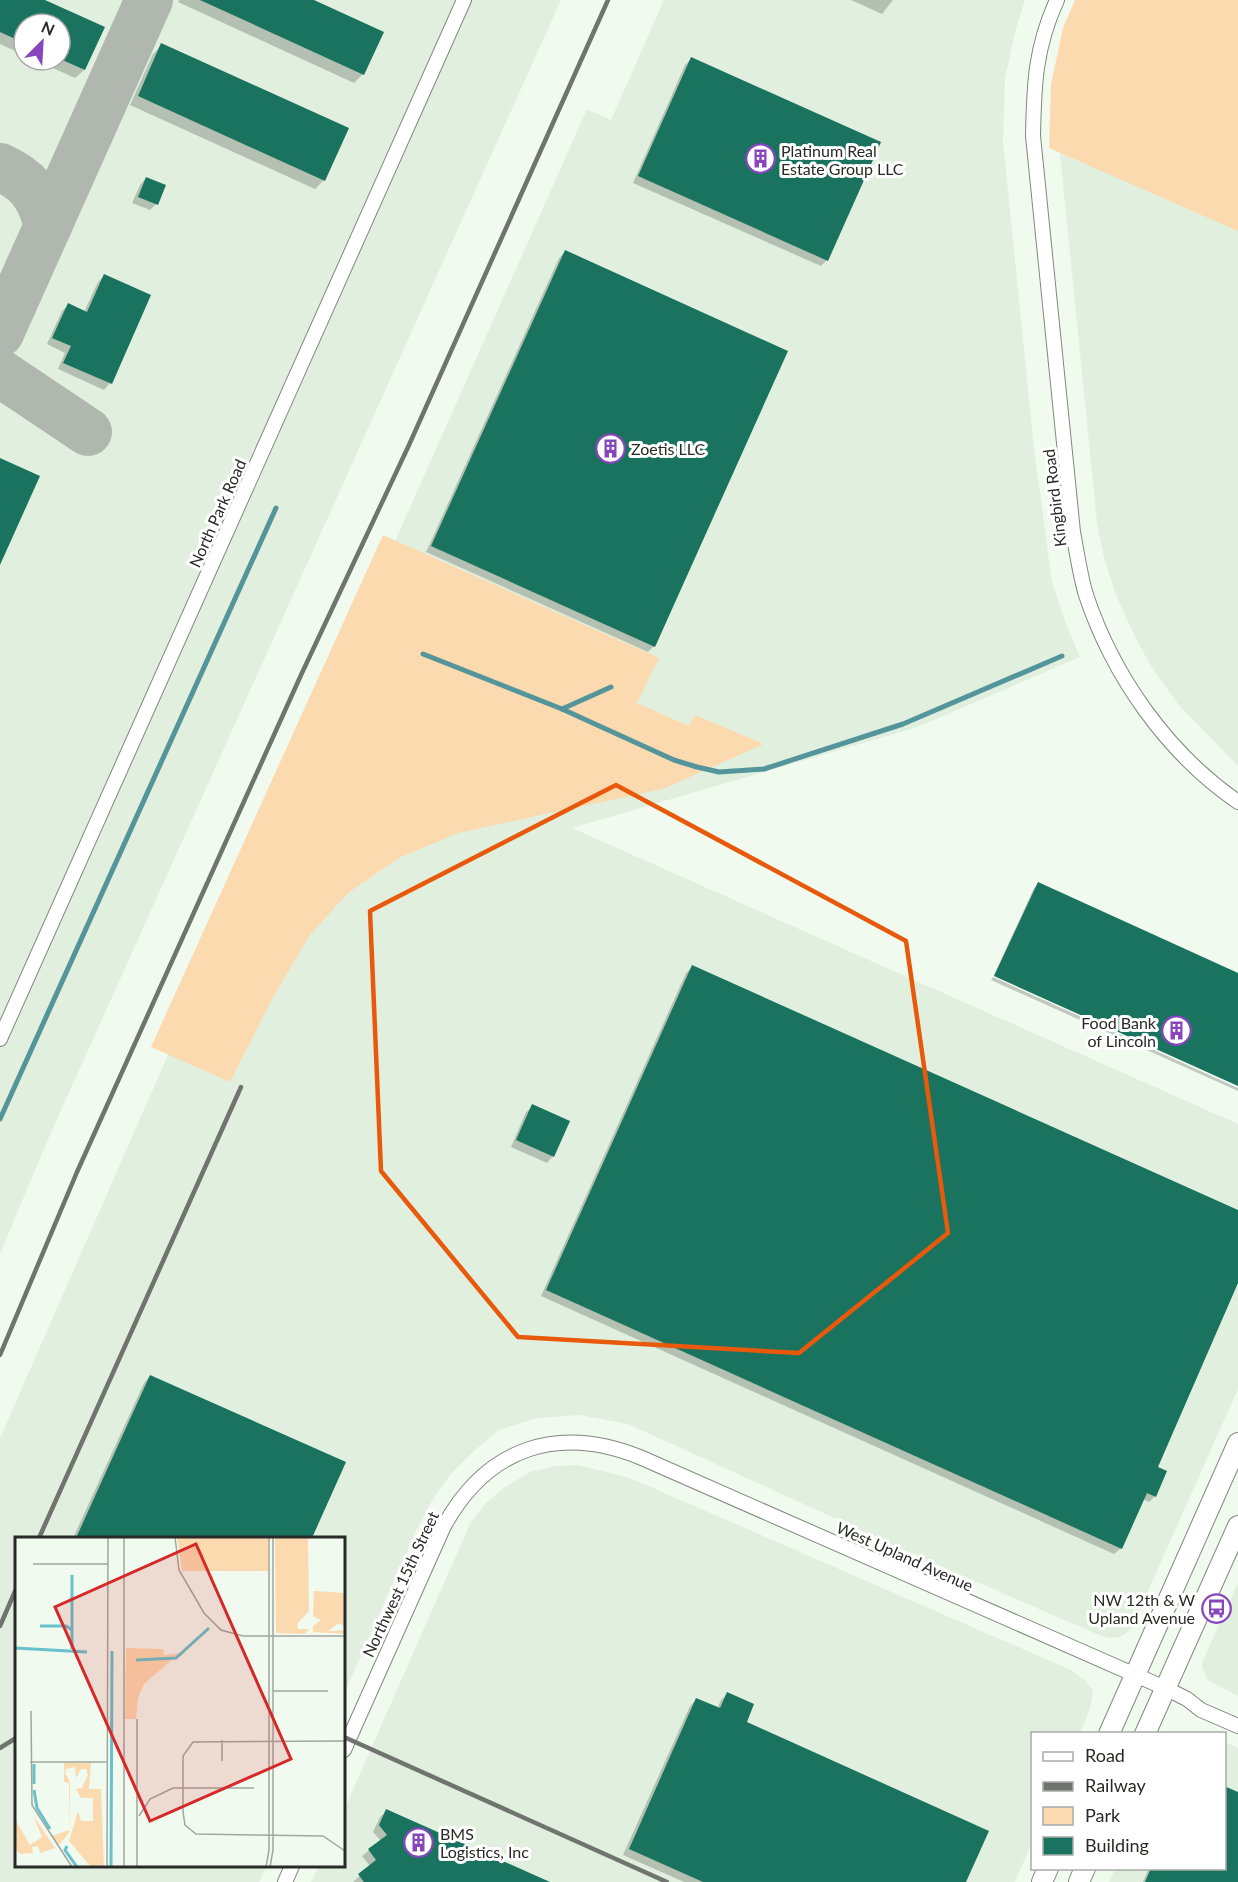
<svg xmlns="http://www.w3.org/2000/svg" width="1238" height="1882" viewBox="0 0 1238 1882" font-family="Lato,sans-serif">
	<rect width="100%" height="100%" fill="#f1faef"/>
	<g fill="#e1f0de" fill-rule="evenodd">
		<path d="M0 0H561L49 1137 0 1254ZM24 24H60V60H24Z"/>
		<path d="M664 0H1025L1015 32 1005 79 1003 141 1034 448 1052 582 1066 624 1080 657 915 728 572 828 1238 1124V1389L1132 1627 1125 1634 1119 1637 1109 1638 1099 1635 924 1559 628 1424 580 1415 537 1418 499 1430 475 1450 450 1475 433 1499 417 1529 344 1694V1538H16V1866H267L259 1882H0V1438L260 845 587 109 611 120Z"/>
		<path d="M1090 0H1238V766L1178 704 1151 666 1135 637 1116 595 1104 558 1097 523 1059 144Z"/>
		<path d="M578 1465 630 1478 1071 1670 1085 1680 1093 1691 1090 1709 1080 1733 1032 1734V1842L1015 1882H311L319 1866H344V1810L470 1524 485 1504 505 1487 530 1472 556 1466Z"/>
		<path d="M1238 1583V1696L1208 1680 1202 1667 1203 1660Z"/>
		<path d="M1225 1742 1238 1748V1882H1109L1115 1869 1224 1868Z"/>
	</g>
	<g fill="#fcdab0">
		<path d="M1075 0H1238V231L1049 148 1051 84 1063 28Z"/>
		<path d="M383 535 659 658 637 703 689 726 695 715 764 744 663 789 458 833 399 858 348 893 309 936 271 1001 230 1082 151 1047Z"/>
	</g>
	<g fill="#0003">
		<path d="M0 0H42L103 28 84 70 75 78 35 60H60V24H24V55L0 44Z"/>
		<path d="M179 0H310L363 74 354 83 178 2Z"/>
		<path d="M851 0H893L882 14Z"/>
		<path d="M162 45 324 180 315 189 130 105 153 54Z"/>
		<path d="M691 59 827 260 821 266 633 183 685 65Z"/>
		<path d="M146 178 156 204 150 210 132 203 140 185Z"/>
		<path d="M565 252 654 646 648 652 426 552 559 258Z"/>
		<path d="M104 276 149 296 110 383 104 390 58 369 65 353 47 344 62 311 68 305 84 312 98 282Z"/>
		<path d="M1038 884 1238 975V1084L994 975 1034 888Z"/>
		<path d="M692 967 1238 1212V1280L1156 1468 1155 1496 1149 1502 1142 1499 1121 1548 1114 1554 541 1296 686 973Z"/>
		<path d="M993 977 1238 1088V1091L991 980Z"/>
		<path d="M533 1106 553 1156 547 1163 511 1147 526 1112Z"/>
		<path d="M150 1376 344 1463 310 1538H73L144 1383Z"/>
		<path d="M727 1694 745 1723 965 1882H684L623 1855 690 1706 696 1700 717 1709 721 1700Z"/>
		<path d="M1238 1794V1882H1143L1149 1868H1224Z"/>
		<path d="M387 1811 546 1882H353L370 1866 362 1856 381 1841 373 1832 380 1817Z"/>
	</g>
	<g fill="none" stroke-linecap="round" stroke-linejoin="round">
		<g stroke="#54949b" stroke-width="5">
			<path d="M423 654 562 709 674 760 697 767 719 772 764 769 903 724 1062 656"/>
			<path d="M562 709 611 687"/>
			<path d="M0 1119 276 508"/>
		</g>
		<g stroke="#b0b7ae" stroke-width="48">
			<path d="M0 167C29 180 40 195 48 226"/>
			<path d="M0 333 149 0"/>
			<path d="M0 373 88 432"/>
		</g>
	</g>
	<g fill="#19735e">
		<path d="M0 0H45L105 27 85 70 60 59V24H24V43L0 32Z"/>
		<path d="M200 0H314L384 32 364 75Z"/>
		<path d="M161 43 349 128 325 181 138 96Z"/>
		<path d="M691 57 881 142 828 261 638 176Z"/>
		<path d="M146 177 166 185 158 205 138 197Z"/>
		<path d="M565 250 788 351 655 647 431 546Z"/>
		<path d="M104 274 151 295 112 384 63 363 71 346 52 338 68 303 87 312Z"/>
		<path d="M0 458 40 476 0 565Z"/>
		<path d="M1038 882 1238 973V1086L994 976Z"/>
		<path d="M692 965 1238 1210V1283L1158 1467 1167 1471 1156 1497 1147 1493 1122 1549 546 1290Z"/>
		<path d="M532 1104 570 1121 554 1157 516 1140Z"/>
		<path d="M150 1375 346 1462 312 1538H76Z"/>
		<path d="M727 1692 754 1704 747 1722 989 1831 966 1882H703L629 1849 696 1698 720 1708Z"/>
		<path d="M1224 1786 1238 1792V1882H1145L1151 1868H1224Z"/>
		<path d="M386 1809 550 1882H364L358 1874 376 1860 368 1849 387 1835 379 1825Z"/>
	</g>
	<g fill="none" stroke-linecap="round" stroke-linejoin="round">
		<defs>
			<g id="minor">
				<path d="M1057 0C1035 48 1034 85 1033 136L1073 532C1077 553 1080 575 1086 595 1113 676 1167 753 1238 802"/>
				<path d="M0 1039 464 0"/>
				<path d="M344 1750 444 1526C488 1446 560 1424 642 1458L1165 1688 1187 1699 1201 1710 1238 1726"/>
				<path d="M285 1882 292 1866"/>
			</g>
			<g id="secondary">
				<path d="M1109 1734 1238 1443"/>
				<path d="M1145 1734 1238 1526"/>
				<path d="M1042 1882 1048 1868"/>
				<path d="M1079 1882 1085 1868"/>
			</g>
		</defs>
		<use href="#minor" stroke="#80887e" stroke-width="16"/>
		<use href="#secondary" stroke="#80887e" stroke-width="22"/>
		<use href="#minor" stroke="#fff" stroke-width="14"/>
		<use href="#secondary" stroke="#fff" stroke-width="20"/>
		<g stroke="#6f746e" stroke-width="4.5">
			<path d="M0 1355 77 1172 301 675 409 445 608 0"/>
			<path d="M39 1538 241 1087"/>
			<path d="M0 1626 16 1589"/>
			<path d="M344 1737 667 1882"/>
			<path d="M0 1748 16 1738"/>
		</g>
	</g>
	<path fill="none" stroke="#e8590c" stroke-width="4.5" stroke-linejoin="round" d="M616 785 906 941 948 1233 799 1353 518 1337 381 1171 370 911Z"/>
	<defs>
		<symbol id="building-ring" viewBox="-11 -11 22 22"><circle r="9.5" fill="#fff" stroke="#8746bb" stroke-width="1.5"/><path d="M-4-6H4V6H1V3H-1V6H-4ZM-2.5-4.3h1.7v1.8h-1.7ZM.8-4.3h1.7v1.8H.8ZM-2.5-1h1.7V.8h-1.7ZM.8-1h1.7V.8H.8Z" fill="#8746bb"/></symbol>
		<symbol id="bus-ring" viewBox="-11 -11 22 22"><circle r="9.5" fill="#fff" stroke="#8746bb" stroke-width="1.5"/><path d="M-5-6H5V4H4V6H2V4H-2V6H-4V4H-5ZM-3.5-4V0h7V-4ZM-3.5 1.2v1.5H-2V1.2ZM2 1.2v1.5H3.5V1.2Z" fill="#8746bb"/></symbol>
	</defs>
	<g fill-rule="evenodd">
		<use href="#building-ring" x="744" y="142" width="33" height="33"/>
		<use href="#building-ring" x="594" y="432" width="33" height="33"/>
		<use href="#building-ring" x="1160" y="1014" width="33" height="33"/>
		<use href="#bus-ring" x="1200" y="1592" width="33" height="33"/>
		<use href="#building-ring" x="402" y="1826" width="33" height="33"/>
	</g>
	<g text-anchor="middle" dominant-baseline="central" stroke-width="6" stroke-linejoin="round" paint-order="stroke">
		<g font-size="16" fill="#272a26" stroke="#fff" text-anchor="start">
			<text x="781" y="150">Platinum Real<tspan x="781" dy="18">Estate Group LLC</tspan></text>
			<text x="631" y="448">Zoetis LLC</text>
			<text x="1156" y="1022" text-anchor="end">Food Bank<tspan x="1156" dy="18">of Lincoln</tspan></text>
			<text x="1195" y="1599" text-anchor="end">NW 12th &amp; W<tspan x="1195" dy="18">Upland Avenue</tspan></text>
			<text x="440" y="1833">BMS<tspan x="440" dy="18">Logistics, Inc</tspan></text>
		</g>
		<g font-size="16" fill="#272a26" stroke="#fff">
			<text transform="translate(1054 498) rotate(-97)">Kingbird Road</text>
			<text transform="translate(217 513) rotate(-66)">North Park Road</text>
			<text transform="translate(905 1556) rotate(24)">West Upland Avenue</text>
			<text transform="translate(400 1584) rotate(-65)">Northwest 15th Street</text>
		</g>
	</g>
	<g transform="translate(15 1537)">
		<rect width="330" height="330" fill="#f1faef"/>
		<path d="M162 0H253V34H167ZM260 0H293L294 74 282 87 283 92H294L290 97 261 96ZM299 54 330 56V90L324 86 313 94 330 93V97L298 95V89L306 83 298 79ZM111 111 148 112 149 118 165 116 129 147 123 161 121 182H110ZM49 226H76L74 252H86L89 330H76L54 304 63 274 66 284H78V261H66L61 252 67 251 73 238 71 232H66L61 241 60 230 51 232 50 236 54 243 55 248 54 296 44 308 37 299 54 293V246L49 245ZM18 278 40 311 25 316 23 309 17 310 18 316 5 317 0 311V282L15 308 27 300Z" fill="#fcdab0"/>
		<path fill="none" stroke="#67c2cd" stroke-width="3" d="M25 89H51L57 93M0 111 72 115M57 112V38M121 123 161 121 194 91M19 227V247M19 253 22 271 35 292M52 309 50 313 62 330M96 330 97 114"/>
		<path fill="none" stroke="#a0a79f" stroke-width="1.5" d="M160 0 164 33 189 76 206 93 228 99H330M18 27H93M258 154H313M16 174 17 268 57 330M330 204 178 205 168 219V275L170 288 181 297 308 299 330 314M207 224V203M15 225H92M124 279 135 262 158 251H239M92 330 93 0M109 330V0M122 330V182M251 330 254 313V0M255 330 258 313V0"/>
		<path fill="#d62828" fill-opacity="0.15" stroke="#d62828" stroke-width="3" d="M181 7 276 222 135 284 40 70Z"/>
		<rect width="330" height="330" fill="none" stroke="#272a26" stroke-width="3"/>
	</g>
	<rect x="1031" y="1732" width="195" height="138" fill="#ffffff" stroke="#a9aaa8" stroke-width="1.5"/>
	<rect x="1043" y="1752" width="30" height="9" fill="#ffffff" stroke="#a9aaa8" stroke-width="1.5"/>
	<text x="1085" y="1762" font-size="18" fill="#272a26">Road</text>
	<rect x="1043" y="1782" width="30" height="9" fill="#6f746e" stroke="#a9aaa8" stroke-width="1.5"/>
	<text x="1085" y="1792" font-size="18" fill="#272a26">Railway</text>
	<rect x="1043" y="1807" width="30" height="18" fill="#fcdab0" stroke="#a9aaa8" stroke-width="1.5"/>
	<text x="1085" y="1822" font-size="18" fill="#272a26">Park</text>
	<rect x="1043" y="1837" width="30" height="18" fill="#19735e" stroke="#a9aaa8" stroke-width="1.5"/>
	<text x="1085" y="1852" font-size="18" fill="#272a26">Building</text>
	<g transform="translate(42 42) rotate(24)"><circle r="28" fill="#ffffff" stroke="#a9aaa8" stroke-width="1.5"/>
	<path d="M0-4.5L10 22L0 15L-10 22Z" fill="#8746bb"/>
	<text y="-9" font-size="16" font-weight="bold" text-anchor="middle" fill="#272a26">N</text>
	</g>
</svg>
